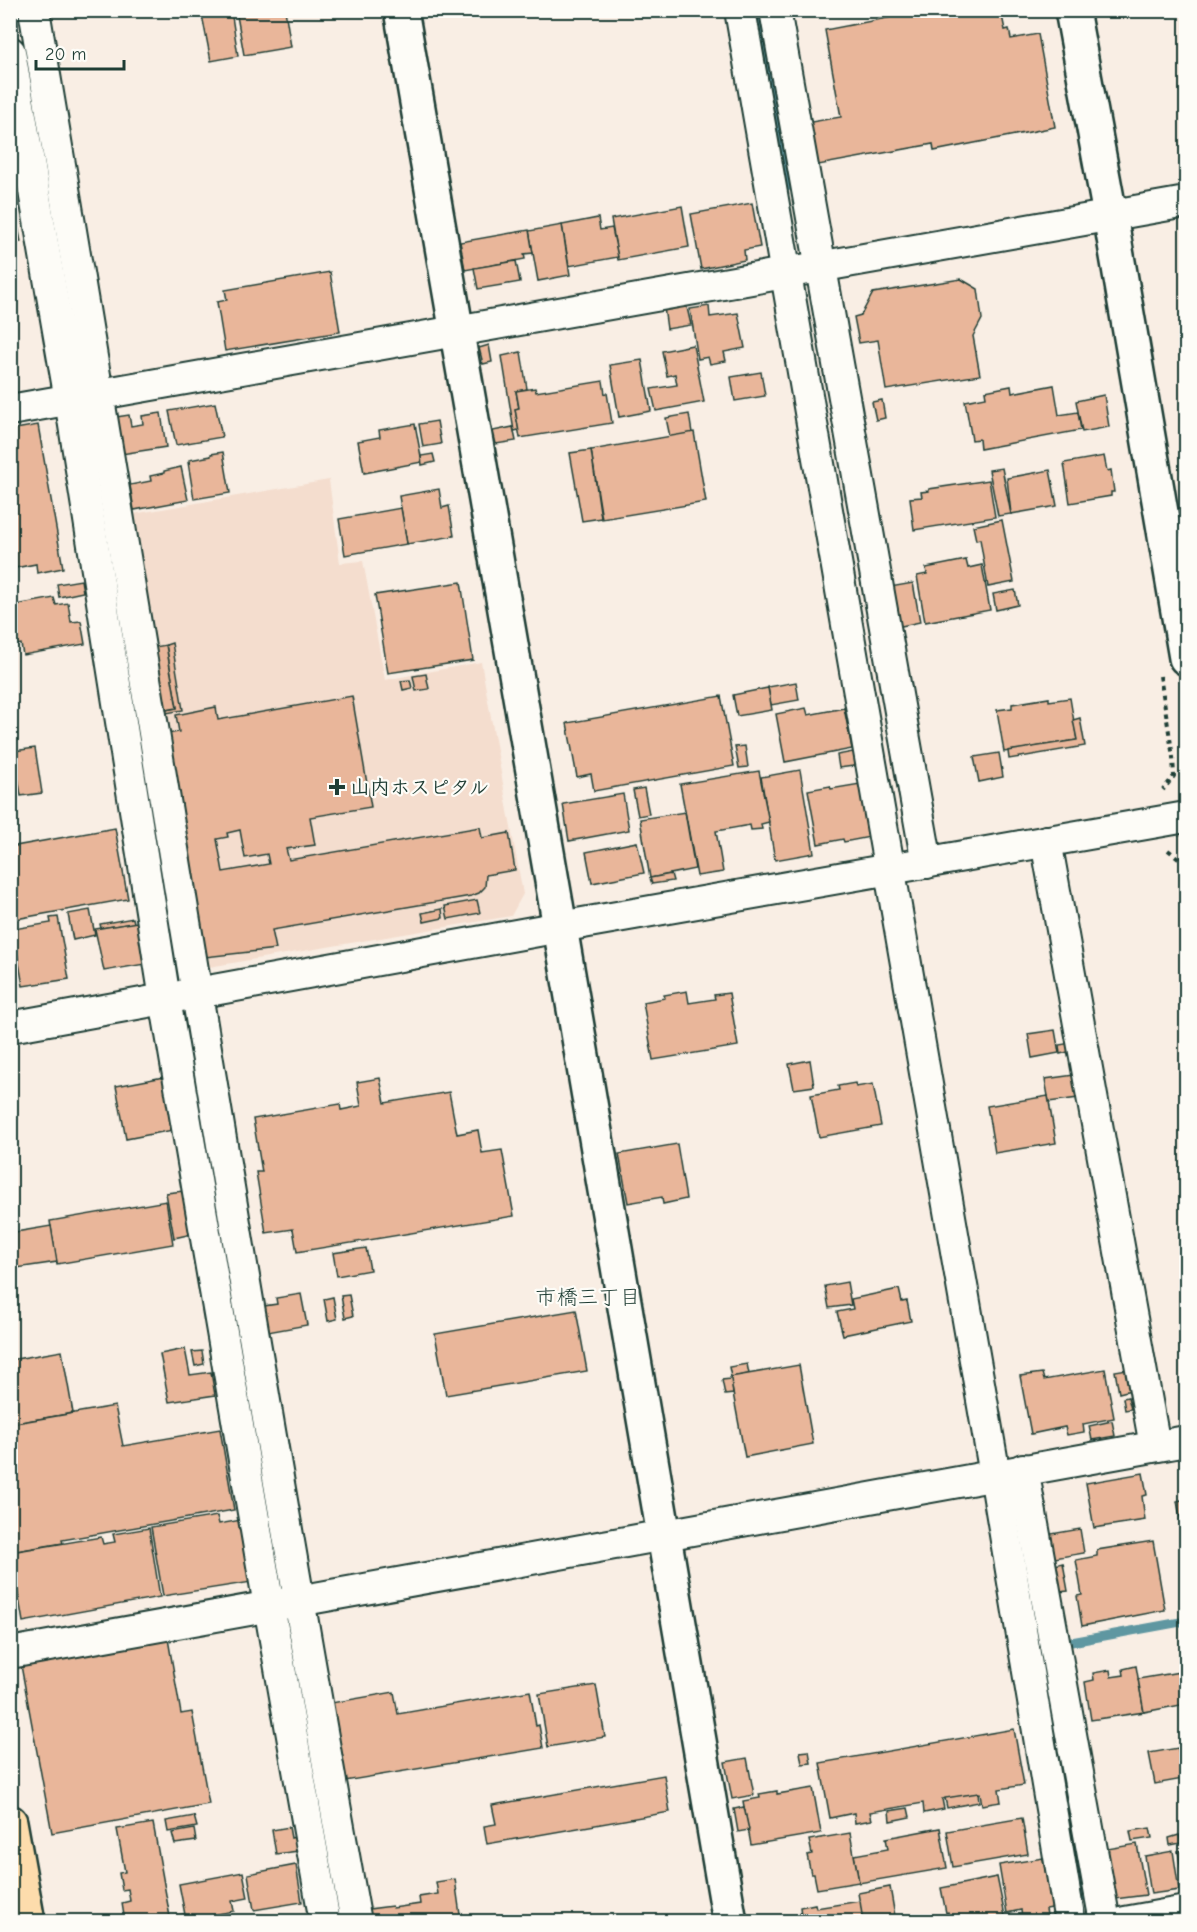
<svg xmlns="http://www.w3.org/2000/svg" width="1197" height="1932" viewBox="0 0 1197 1932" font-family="'Comic Neue','Klee One',sans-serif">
	<rect width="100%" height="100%" fill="#f9eee4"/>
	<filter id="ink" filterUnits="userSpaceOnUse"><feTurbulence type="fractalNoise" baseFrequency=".0167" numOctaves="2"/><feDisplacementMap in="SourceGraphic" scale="12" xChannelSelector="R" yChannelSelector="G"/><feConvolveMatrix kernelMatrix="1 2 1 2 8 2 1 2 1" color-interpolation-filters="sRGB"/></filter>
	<g filter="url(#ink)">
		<path fill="#f4ddce" d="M329 480 340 563 363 561 385 680 481 662 523 894 511 916 203 968 122 516Z"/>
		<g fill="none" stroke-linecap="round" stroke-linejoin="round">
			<g stroke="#5f97a1" stroke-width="9">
				<path d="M756 10 786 188"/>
				<path d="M10 16 16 50"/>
				<path d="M160 873 177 968"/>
				<path d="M186 1024 208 1150"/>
				<path d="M1066 1643 1186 1621"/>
				<path d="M1050 1711 1082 1897"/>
			</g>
		</g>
		<g fill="#e9b69a" stroke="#1f3d34" stroke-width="1.5" fill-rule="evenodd">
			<path d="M231 10 238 56 211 61 202 15Z"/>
			<path d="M236 10H285L291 47 244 55Z"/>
			<path d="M928 10H993V13L1001 11 1005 30 1009 29 1011 39 1038 34 1055 127 934 151 933 144 813 166 805 123 841 117 825 30Z"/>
			<path d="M752 203 760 247 744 250 745 260 701 269 691 214Z"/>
			<path d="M10 206H14L21 242 10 244Z"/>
			<path d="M682 206 689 247 618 260 611 219Z"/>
			<path d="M598 218 600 230 612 228 618 257 569 266 562 225Z"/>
			<path d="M562 225 570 275 538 281 529 231Z"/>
			<path d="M529 230 533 253 524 254 525 259 465 270 460 242Z"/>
			<path d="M516 261 520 282 478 289 474 268Z"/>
			<path d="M330 272 340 332 225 351 217 302 227 300 225 290Z"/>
			<path d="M961 279 978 289 982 319 973 336 980 375 886 390 878 340 859 343 854 317 861 315 873 293Z"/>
			<path d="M686 303 691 325 667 329 664 307Z"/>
			<path d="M709 306 710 317 738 313 745 348 724 352 726 361 710 364 708 357 698 359 690 309Z"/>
			<path d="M489 345 492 362 483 364 479 348Z"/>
			<path d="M693 345 704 402 656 411 651 389 677 385 675 374 667 376 662 351Z"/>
			<path d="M521 352 527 389 516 391 519 408 515 409 519 430 514 431 502 356Z"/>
			<path d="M642 360 651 411 619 417 610 365Z"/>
			<path d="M761 372 765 396 735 401 731 377Z"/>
			<path d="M603 381 605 394 607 393 612 423 520 438 515 409 519 408 516 391 535 388 536 392Z"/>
			<path d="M1054 385 1059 415 1078 412 1081 430 980 449 979 439 972 440 965 401 986 397 985 391 1011 386 1012 393Z"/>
			<path d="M1104 395 1109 427 1082 432 1076 401Z"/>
			<path d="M882 400 885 418 876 420 872 402Z"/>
			<path d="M215 403 222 437 176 445 169 411Z"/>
			<path d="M161 413 166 447 115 455 110 418 129 415 131 426 143 424 142 416Z"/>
			<path d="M689 414 692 433 670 437 666 418Z"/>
			<path d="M437 421 441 444 423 447 419 424Z"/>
			<path d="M415 424 422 462 364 473 358 441 380 437 379 430Z"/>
			<path d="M38 425 63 568 37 573 36 564 10 569V430Z"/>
			<path d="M513 427 516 441 496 444 493 431Z"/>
			<path d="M694 432 706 502 602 519 591 450Z"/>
			<path d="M591 450 601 518 582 521 570 453Z"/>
			<path d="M223 452 230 493 194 499 188 462 190 463 189 460 211 456V454Z"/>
			<path d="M433 454 435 462 422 465 421 456Z"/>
			<path d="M1104 456 1107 471 1111 470 1114 492H1111V496L1070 503 1064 463Z"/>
			<path d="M181 467 188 500 134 510 130 485 151 481 150 476 164 473V471Z"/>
			<path d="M1002 468 1011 514 998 516 989 470Z"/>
			<path d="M1050 470 1057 506 1011 514 1007 478Z"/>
			<path d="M989 480 995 517 914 530 910 498 922 497 921 492 929 491V489Z"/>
			<path d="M439 489 442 508 449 506 454 536 407 544 399 496Z"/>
			<path d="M401 508 407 544 345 555 339 519Z"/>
			<path d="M1002 520 1014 582 988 587 980 539 976 540 973 526Z"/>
			<path d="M966 560 968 568 982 565 990 610 925 622 917 576 927 574 926 568Z"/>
			<path d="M81 580 83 592 59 597 57 584Z"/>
			<path d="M461 582 473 660 388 673 375 595Z"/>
			<path d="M913 583 920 622 892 628 884 588Z"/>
			<path d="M1015 590 1018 605 996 610 993 594Z"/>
			<path d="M54 598 56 605 68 603 71 622 81 621 85 644 23 655 21 644 10 646V631L14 630 10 606Z"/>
			<path d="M172 643 183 710 161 714 160 711 177 708 166 645Z"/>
			<path d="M166 645 177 708 160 711 149 648Z"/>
			<path d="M426 674 429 689 416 691 413 676Z"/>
			<path d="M410 680 412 688 403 690 401 681Z"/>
			<path d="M796 682 799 700 771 705 768 687Z"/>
			<path d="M768 688 772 710 737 716 733 695Z"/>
			<path d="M352 696 371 807 310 817 315 845 286 849 289 860 480 827 482 838 509 833 515 870 486 875 485 887 479 893 471 896 272 930 276 949 205 957 162 735 179 732 176 715 216 707 218 720ZM240 830 245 858 267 854 269 864 223 872 217 839 228 837 227 833Z"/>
			<path d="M721 696 734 766 594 791 591 774 577 777 567 723Z"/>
			<path d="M1049 698V701L1070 698 1077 740 1004 752 997 710 1012 708V704Z"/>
			<path d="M806 708 808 715 844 708 852 749 785 762 776 714Z"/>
			<path d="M1080 718 1085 746 1009 759 1008 751 1077 740 1073 720Z"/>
			<path d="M745 746 748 767 739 768 735 747Z"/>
			<path d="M35 748 42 793 21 796 14 751Z"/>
			<path d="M858 751 861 765 839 768 837 755Z"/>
			<path d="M999 753 1003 777 979 782 974 757Z"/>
			<path d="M800 770 814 853 775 860 761 777Z"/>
			<path d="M759 771 769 822 761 824 762 829 751 830 750 825 716 831 723 872 697 876 680 784Z"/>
			<path d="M860 784 875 836 844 842 843 839 818 844 808 790 830 786 831 789Z"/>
			<path d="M644 788 649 814 638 816 633 790Z"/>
			<path d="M623 794 629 830 569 841 563 804Z"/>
			<path d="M685 812 695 869 650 878 640 819Z"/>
			<path d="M115 828 128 899 10 920V847Z"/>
			<path d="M637 842 644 873 592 883 586 852Z"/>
			<path d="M671 874 673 881 652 884 650 878Z"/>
			<path d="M477 900 480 913 448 919 445 906Z"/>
			<path d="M442 909 443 918 424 922 422 913Z"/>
			<path d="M90 910 95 935 73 940 68 914Z"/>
			<path d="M58 917 69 979 23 986 13 929 51 923 50 918Z"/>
			<path d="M133 918 134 923 101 928 100 924Z"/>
			<path d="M137 922 145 964 104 971 95 929Z"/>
			<path d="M687 991 689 1003 715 999 714 995 729 993 738 1046 653 1060 643 1002 665 998 664 995Z"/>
			<path d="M1055 1030 1059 1053 1032 1058 1028 1034Z"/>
			<path d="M1071 1043 1072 1051 1060 1054 1059 1045Z"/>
			<path d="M810 1060 814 1086 794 1089 789 1064Z"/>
			<path d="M1074 1075 1078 1098 1049 1102 1045 1079Z"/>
			<path d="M164 1077 173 1130 126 1139 116 1086Z"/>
			<path d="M380 1078 385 1103 449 1092 457 1134 478 1130 482 1153 502 1150 514 1216 297 1252 293 1229 266 1233 256 1172H262L253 1119 340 1104 341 1110 361 1106 357 1082Z"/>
			<path d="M855 1083 856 1087 873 1084 881 1126 819 1137 811 1095 839 1090 838 1086Z"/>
			<path d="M1048 1096 1056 1143 995 1153 987 1106Z"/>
			<path d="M677 1144 686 1199 663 1204 662 1197 628 1203 619 1154Z"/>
			<path d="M184 1191 192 1234 174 1238 166 1193Z"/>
			<path d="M166 1201 173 1244 57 1264 50 1221Z"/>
			<path d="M51 1226 57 1262 10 1269V1233Z"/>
			<path d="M366 1248 370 1270 337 1276 333 1253Z"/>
			<path d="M847 1282 851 1305 829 1308 825 1286Z"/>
			<path d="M899 1289 902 1302 907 1301 911 1321 843 1335 837 1312 853 1309 851 1299Z"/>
			<path d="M301 1294 307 1325 268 1332 264 1306 277 1304 276 1298Z"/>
			<path d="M349 1295 353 1316 345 1318 341 1296Z"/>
			<path d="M333 1297 337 1319 328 1321 324 1299Z"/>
			<path d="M576 1310 587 1371 446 1395 435 1334Z"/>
			<path d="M185 1349 190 1375 211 1372 215 1395 169 1402 160 1354Z"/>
			<path d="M62 1351 73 1413 10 1424V1360Z"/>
			<path d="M202 1351 204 1364 195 1366 192 1352Z"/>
			<path d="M747 1364 749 1374 731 1377 729 1367Z"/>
			<path d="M799 1365 813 1444 745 1457 730 1377Z"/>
			<path d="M1105 1369 1114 1418 1083 1424 1084 1432 1067 1435 1065 1427 1031 1434 1020 1376 1042 1373 1044 1380Z"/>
			<path d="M1127 1369 1131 1390 1119 1393 1115 1371Z"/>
			<path d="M731 1379 733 1394 725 1395 722 1380Z"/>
			<path d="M1128 1397 1131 1409 1125 1410 1123 1398Z"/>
			<path d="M115 1406 123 1446 220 1429 234 1510 62 1540 63 1543 10 1552V1424Z"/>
			<path d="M1112 1421 1115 1436 1092 1440 1089 1426Z"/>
			<path d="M1143 1473 1147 1495 1142 1496 1145 1520 1094 1528 1086 1483Z"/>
			<path d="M1186 1499V1538L1184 1539 1177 1501Z"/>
			<path d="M217 1516 219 1524 241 1520 252 1582 163 1596 151 1527Z"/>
			<path d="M149 1528 160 1597 23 1622 11 1552 101 1537 103 1544 115 1542 113 1534Z"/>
			<path d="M1080 1529 1084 1553 1055 1558 1051 1534Z"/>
			<path d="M1153 1541 1165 1610 1082 1626 1077 1596 1082 1595 1076 1560 1097 1556V1550Z"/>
			<path d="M1063 1563 1068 1591 1059 1592 1055 1565Z"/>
			<path d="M167 1633 181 1714 192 1712 209 1804 52 1833 20 1660Z"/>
			<path d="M1136 1666 1144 1712 1091 1720 1085 1682 1094 1680 1093 1673 1110 1670 1111 1677 1124 1675 1123 1669Z"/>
			<path d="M1186 1671V1704L1144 1712 1138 1679Z"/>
			<path d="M596 1685 605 1737 548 1747 539 1694Z"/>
			<path d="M530 1691 536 1726 539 1725 543 1748 345 1781 331 1703 394 1692 398 1714Z"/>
			<path d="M1014 1729 1024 1785 999 1789 1001 1802 982 1805 980 1793 942 1799 944 1809 924 1813 923 1803 870 1812 872 1820 855 1823 854 1813 830 1818 820 1763Z"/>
			<path d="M1186 1737V1762H1185L1181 1738Z"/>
			<path d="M1178 1748 1183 1779 1155 1784 1149 1753Z"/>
			<path d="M809 1751 811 1763 802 1764 800 1752Z"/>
			<path d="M747 1758 754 1795 732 1799 725 1762Z"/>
			<path d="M664 1775 670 1812 487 1844 484 1826 496 1824 492 1805Z"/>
			<path d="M813 1788 821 1833 751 1845 743 1801 760 1798 759 1794 777 1791V1794Z"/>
			<path d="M978 1793 979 1802 947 1808 945 1798Z"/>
			<path d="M744 1807 749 1830 738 1832 734 1809Z"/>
			<path d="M908 1808 910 1817 890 1821 889 1811Z"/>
			<path d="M194 1816 197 1827 168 1832 166 1821Z"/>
			<path d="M1022 1818 1028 1854 953 1867 947 1831Z"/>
			<path d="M153 1823 170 1917 185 1914 186 1922H125L122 1903 130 1901 128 1889 122 1890 119 1873 125 1872 117 1829Z"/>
			<path d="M289 1827 291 1838 295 1837 298 1851 276 1854 272 1830Z"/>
			<path d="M940 1828 947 1868 859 1883 854 1855 888 1849 886 1838Z"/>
			<path d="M1150 1828 1152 1838 1132 1841 1130 1831Z"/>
			<path d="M194 1829 196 1841 175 1844 172 1833Z"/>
			<path d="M850 1833 859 1882 817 1889 814 1874H811L807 1855 812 1854 809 1840Z"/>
			<path d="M1179 1835 1181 1843 1170 1845 1169 1838Z"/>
			<path d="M1137 1844 1146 1895 1115 1899 1107 1849Z"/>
			<path d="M1186 1850V1876L1182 1877 1178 1851Z"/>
			<path d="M1173 1851 1179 1890 1151 1894 1145 1856Z"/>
			<path d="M1043 1858 1052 1908 1046 1909 1047 1915 1022 1919 1021 1910 1007 1913 999 1865Z"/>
			<path d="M296 1865 302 1902 254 1910 248 1874Z"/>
			<path d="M243 1872 248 1898 232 1901 234 1911 186 1920 179 1884Z"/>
			<path d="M997 1877 1006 1921 950 1922 948 1912 946 1913 941 1888Z"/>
			<path d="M455 1879 461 1922H371L369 1909 392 1906 393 1908 420 1904 419 1897 438 1894 436 1882Z"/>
			<path d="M890 1887 896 1922H863L858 1893Z"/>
			<path d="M860 1901 863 1922H802L800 1907 815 1904 816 1908Z"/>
		</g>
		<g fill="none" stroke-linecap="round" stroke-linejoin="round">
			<defs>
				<g id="street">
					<path d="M34 10C142 647 241 1286 356 1922"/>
					<path d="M740 10 995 1475 1070 1922"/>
					<path d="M775 10 927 863"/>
					<path d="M10 52 70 400 165 999 269 1606 325 1922"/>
					<path d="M10 410 1186 202"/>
					<path d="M1046 841 1155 1446"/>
					<path d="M10 1027 560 927 1186 817"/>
					<path d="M1023 1469 1105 1922"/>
					<path d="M10 1653 1186 1441"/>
					<path d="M1125 1922 1186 1911"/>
				</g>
				<g id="secondary">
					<path d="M401 10 560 927 730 1922"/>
					<path d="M1072 10 1110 215 1186 658"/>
				</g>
				<path id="primary" d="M10 1822 28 1922"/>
			</defs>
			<use href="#street" stroke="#1f3d34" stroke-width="34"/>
			<use href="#secondary" stroke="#1f3d34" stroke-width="38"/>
			<use href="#primary" stroke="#1f3d34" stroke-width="38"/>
			<g stroke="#1f3d34" stroke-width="4" stroke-dasharray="4.5 4.5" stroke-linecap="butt">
				<path d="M1160 676 1173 757 1174 776 1163 790"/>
				<path d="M1168 850 1186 864"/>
			</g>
			<use href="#street" stroke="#fdfcf7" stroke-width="30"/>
			<use href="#secondary" stroke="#fdfcf7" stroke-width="33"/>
			<use href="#primary" stroke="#fddcac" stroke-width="33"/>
		</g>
	</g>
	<path fill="#1f3d34" stroke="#fdfcf7" stroke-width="2" d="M334 778h6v6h6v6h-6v6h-6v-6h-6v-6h6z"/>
	<g text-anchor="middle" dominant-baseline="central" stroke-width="4.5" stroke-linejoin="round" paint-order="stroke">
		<g font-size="20" font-weight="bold" fill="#1f3d34" stroke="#fdfcf7" text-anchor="start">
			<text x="350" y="787">山内ホスピタル</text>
		</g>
		<g font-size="21" fill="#1f3d34" stroke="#fdfcf7">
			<text x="588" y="1297">市橋三丁目</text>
		</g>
	</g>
	<rect width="1197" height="1932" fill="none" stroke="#fdfcf7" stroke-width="36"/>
	<rect x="18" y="18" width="1161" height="1896" fill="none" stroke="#1f3d34" stroke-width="2" filter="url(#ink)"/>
	<path d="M36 60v9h88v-9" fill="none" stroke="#1f3d34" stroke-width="3"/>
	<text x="45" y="60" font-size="18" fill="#1f3d34" stroke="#fdfcf7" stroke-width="4.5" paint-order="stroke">20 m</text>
</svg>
